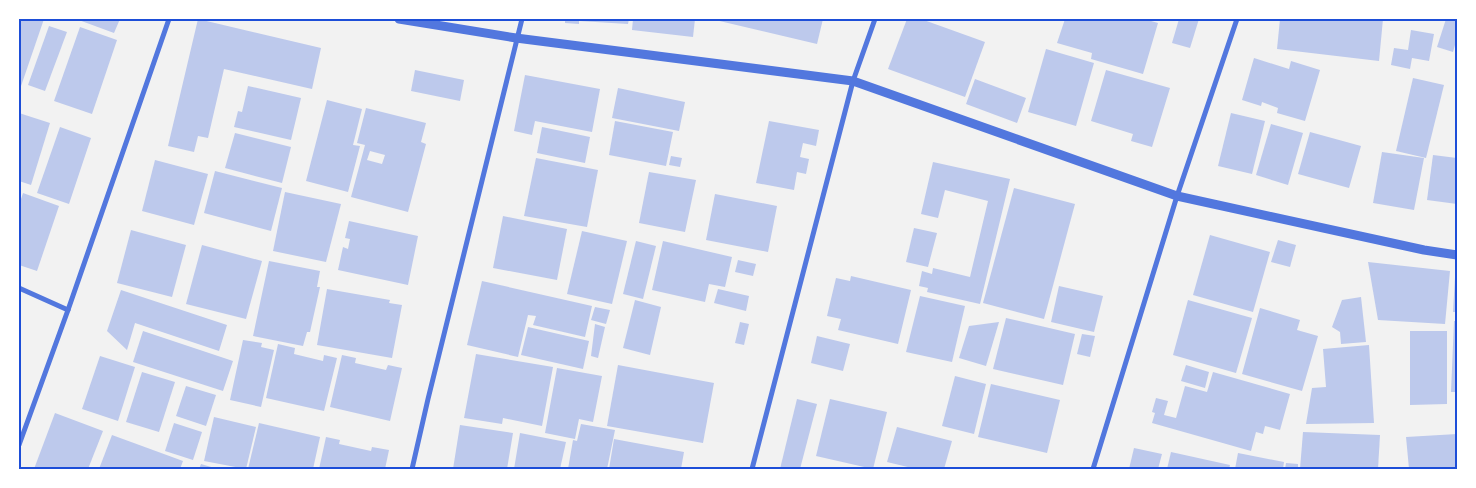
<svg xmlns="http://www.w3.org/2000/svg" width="1476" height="488" viewBox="0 0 1476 488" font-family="Commissioner,sans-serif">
	<rect width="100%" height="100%" fill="#f2f2f2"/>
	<g fill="#bdc9ec" fill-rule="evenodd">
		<path d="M19 19H44L19 92Z"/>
		<path d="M76 19H120L114 33Z"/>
		<path d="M198 19 321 48 312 89 224 69 208 138 198 136 194 152 168 146Z"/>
		<path d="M565 19H629L628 24 579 21V24L565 23Z"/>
		<path d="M633 19H695L693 37 632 30Z"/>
		<path d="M711 19H823L817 44Z"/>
		<path d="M907 19H921L985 42 965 97 888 69Z"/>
		<path d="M1065 19H1144L1158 23 1143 74 1091 59 1092 53 1057 43Z"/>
		<path d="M1179 19H1199L1190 48 1172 43Z"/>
		<path d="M1280 19H1383L1379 61 1277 49Z"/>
		<path d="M1446 19H1457V38L1453 52 1437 47Z"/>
		<path d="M49 26 67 32 45 91 28 85Z"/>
		<path d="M80 27 117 40 92 114 54 101Z"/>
		<path d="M1411 30 1434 34 1429 61 1412 58 1410 69 1391 65 1394 48 1408 50Z"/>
		<path d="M1046 49 1094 63 1076 126 1028 112Z"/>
		<path d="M1254 58 1289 69 1291 61 1320 70 1305 121 1277 113 1278 108 1262 102 1261 106 1242 100Z"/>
		<path d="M415 70 464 80 460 101 411 91Z"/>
		<path d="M1106 70 1170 88 1152 147 1131 141 1133 134 1091 121Z"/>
		<path d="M525 75 600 89 592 132 535 121 532 135 514 131Z"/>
		<path d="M1413 78 1444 85 1426 158 1396 151Z"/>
		<path d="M975 79 1026 98 1017 123 966 104Z"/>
		<path d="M248 86 301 98 291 140 234 127 238 111 242 112Z"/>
		<path d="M618 88 685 102 679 131 612 118Z"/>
		<path d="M327 100 362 109 353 145 360 146 348 192 306 181Z"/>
		<path d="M366 108 426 123 421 142 426 144 408 212 351 197 365 145 357 143ZM370 151 385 155 382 164 367 160Z"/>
		<path d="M19 113 50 123 31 185 19 181Z"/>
		<path d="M1231 113 1265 121 1252 174 1218 166Z"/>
		<path d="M615 121 673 132 666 166 609 155Z"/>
		<path d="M769 121 819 130 816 146 803 143 800 157 809 159 806 174 797 172 794 190 756 183Z"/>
		<path d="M1271 124 1303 133 1288 185 1256 175Z"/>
		<path d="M60 127 91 138 69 204 37 193Z"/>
		<path d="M542 127 590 137 585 163 537 153Z"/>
		<path d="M1310 132 1361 146 1349 188 1298 174Z"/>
		<path d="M235 133 291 147 282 183 225 168Z"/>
		<path d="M1382 152 1424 158 1414 210 1373 203Z"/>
		<path d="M1433 155 1457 158V204L1427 200Z"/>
		<path d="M671 156 682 158 680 167 669 165Z"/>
		<path d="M536 158 598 170 587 227 524 216Z"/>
		<path d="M155 160 208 174 194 225 142 211Z"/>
		<path d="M933 162 1010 179 980 304 927 292 928 288 919 286 922 271 932 274 933 268 970 277 988 201 945 190 938 218 921 214Z"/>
		<path d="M215 171 282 188 271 231 204 213Z"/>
		<path d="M649 172 696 180 685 232 639 223Z"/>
		<path d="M1014 188 1075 204 1044 319 983 303Z"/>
		<path d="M285 192 341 204 326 262 273 251Z"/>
		<path d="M23 193 59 206 37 271 19 265V205Z"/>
		<path d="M715 194 777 206 768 252 706 240Z"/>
		<path d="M503 216 567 229 557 280 493 268Z"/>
		<path d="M349 221 418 236 408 285 338 270 343 247 348 249 350 239 345 238Z"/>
		<path d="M914 228 937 233 928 267 906 262Z"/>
		<path d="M131 230 186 245 172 297 117 283Z"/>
		<path d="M582 231 627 241 612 304 567 294Z"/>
		<path d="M1210 235 1270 252 1253 312 1193 295Z"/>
		<path d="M1278 240 1296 245 1290 267 1271 262Z"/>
		<path d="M636 241 656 246 643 299 623 294Z"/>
		<path d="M663 241 732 257 725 287 709 284 705 302 652 290Z"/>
		<path d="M202 245 262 261 246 319 186 304Z"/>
		<path d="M738 260 756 264 753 276 735 272Z"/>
		<path d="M269 261 320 271 317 287H320L310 332H307L303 346 253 336Z"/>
		<path d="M1368 262 1450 271 1445 324 1378 320Z"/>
		<path d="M851 276 911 290 898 344 838 330 841 319 827 316 836 278 850 281Z"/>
		<path d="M1455 277H1457V312H1453Z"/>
		<path d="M482 281 592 306 585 337 533 325 536 316 528 315 518 357 467 345Z"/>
		<path d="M1059 286 1103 296 1094 332 1051 322Z"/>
		<path d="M327 289 390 300 389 303 402 305 392 358 317 345Z"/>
		<path d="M718 289 749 296 746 311 714 303Z"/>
		<path d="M121 290 227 325 219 351 135 323 127 350 107 331Z"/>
		<path d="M920 296 965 306 952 362 906 352Z"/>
		<path d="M1361 297 1366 342 1341 344 1340 332 1332 327 1342 300Z"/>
		<path d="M635 300 661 307 650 355 623 348Z"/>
		<path d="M1188 300 1252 318 1236 373 1173 355Z"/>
		<path d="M595 307 610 310 606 324 591 320Z"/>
		<path d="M1260 308 1300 320 1297 330 1318 336 1302 391 1242 374Z"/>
		<path d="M1006 318 1075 334 1063 385 993 369Z"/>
		<path d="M1454 321H1457V392H1451Z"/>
		<path d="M740 322 749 324 744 345 735 343Z"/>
		<path d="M999 322 986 366 959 358 969 326Z"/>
		<path d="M595 324 605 327 598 358 591 356Z"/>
		<path d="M528 327 589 341 583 369 521 355Z"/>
		<path d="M143 331 233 361 223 391 133 362Z"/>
		<path d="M1410 331H1447V404L1410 405Z"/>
		<path d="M1082 334 1095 336 1090 357 1077 354Z"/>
		<path d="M817 336 850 344 843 371 811 363Z"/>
		<path d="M243 340 262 343 261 347 274 350 261 407 230 400Z"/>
		<path d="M278 344 295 348 294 354 323 361 324 355 337 358 324 411 266 398Z"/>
		<path d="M1369 345 1374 423 1306 424 1312 388 1326 387 1323 349Z"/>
		<path d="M476 354 553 367 542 426 503 418 502 424 464 418Z"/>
		<path d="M342 355 356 358 355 363 386 370 388 365 402 368 390 421 330 407Z"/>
		<path d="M100 356 135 367 118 421 82 409Z"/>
		<path d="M618 365 714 383 703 443 607 426Z"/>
		<path d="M1186 365 1209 372 1205 388 1181 381Z"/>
		<path d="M557 368 602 376 593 422 579 419 575 439 545 433Z"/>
		<path d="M142 372 175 382 159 432 126 422Z"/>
		<path d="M1213 372 1290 394 1280 430 1265 426 1263 434 1256 432 1251 451 1152 423 1155 413 1152 412 1156 398 1168 401 1164 415 1176 418 1185 386 1207 392Z"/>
		<path d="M955 376 986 384 974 434 942 426Z"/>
		<path d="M991 384 1060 400 1047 453 978 437Z"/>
		<path d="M186 386 216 395 206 426 176 416Z"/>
		<path d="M797 399 817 404 800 469H780Z"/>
		<path d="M830 399 887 412 873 469 816 456Z"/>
		<path d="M55 413 103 431 88 469H34Z"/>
		<path d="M214 417 256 427 246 469 204 461Z"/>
		<path d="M174 423 202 432 193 460 165 451Z"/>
		<path d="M259 423 320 437 313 469H248Z"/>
		<path d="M581 424 615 430 607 469H568L573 440 577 441Z"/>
		<path d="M460 425 513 433 507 469H453Z"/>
		<path d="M897 427 952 441 944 469H916L887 462Z"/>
		<path d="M1303 432 1380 435 1378 469H1300Z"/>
		<path d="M520 433 566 442 560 469H514Z"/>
		<path d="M1457 434V469H1409L1406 437Z"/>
		<path d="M112 435 183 461 180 469H99Z"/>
		<path d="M326 437 340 440 339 444 371 451 372 447 389 450 385 469H319Z"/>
		<path d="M614 439 684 452 681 469H609Z"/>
		<path d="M1134 448 1162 454 1158 469H1129Z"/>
		<path d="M1171 452 1230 465 1229 469H1167Z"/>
		<path d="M1238 453 1284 462 1283 469H1235Z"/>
		<path d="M1286 463 1298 464V469H1285Z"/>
		<path d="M201 464 218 469H199Z"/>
	</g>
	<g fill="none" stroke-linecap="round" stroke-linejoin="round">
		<g stroke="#5277de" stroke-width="5">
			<path d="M19 288 68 310"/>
			<path d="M19 445 68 310 169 19"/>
			<path d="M412 469 428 399 522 19"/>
			<path d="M752 469 853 81 875 19"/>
			<path d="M1093 469 1177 196 1237 19"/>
		</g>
		<path stroke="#5277de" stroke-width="9" d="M399 19 516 38 853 81 1177 196 1424 250 1457 255"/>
	</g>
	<rect width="1476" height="488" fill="none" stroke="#ffffff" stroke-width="40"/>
	<rect x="20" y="20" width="1436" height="448" fill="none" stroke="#1d4ed8" stroke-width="2"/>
</svg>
